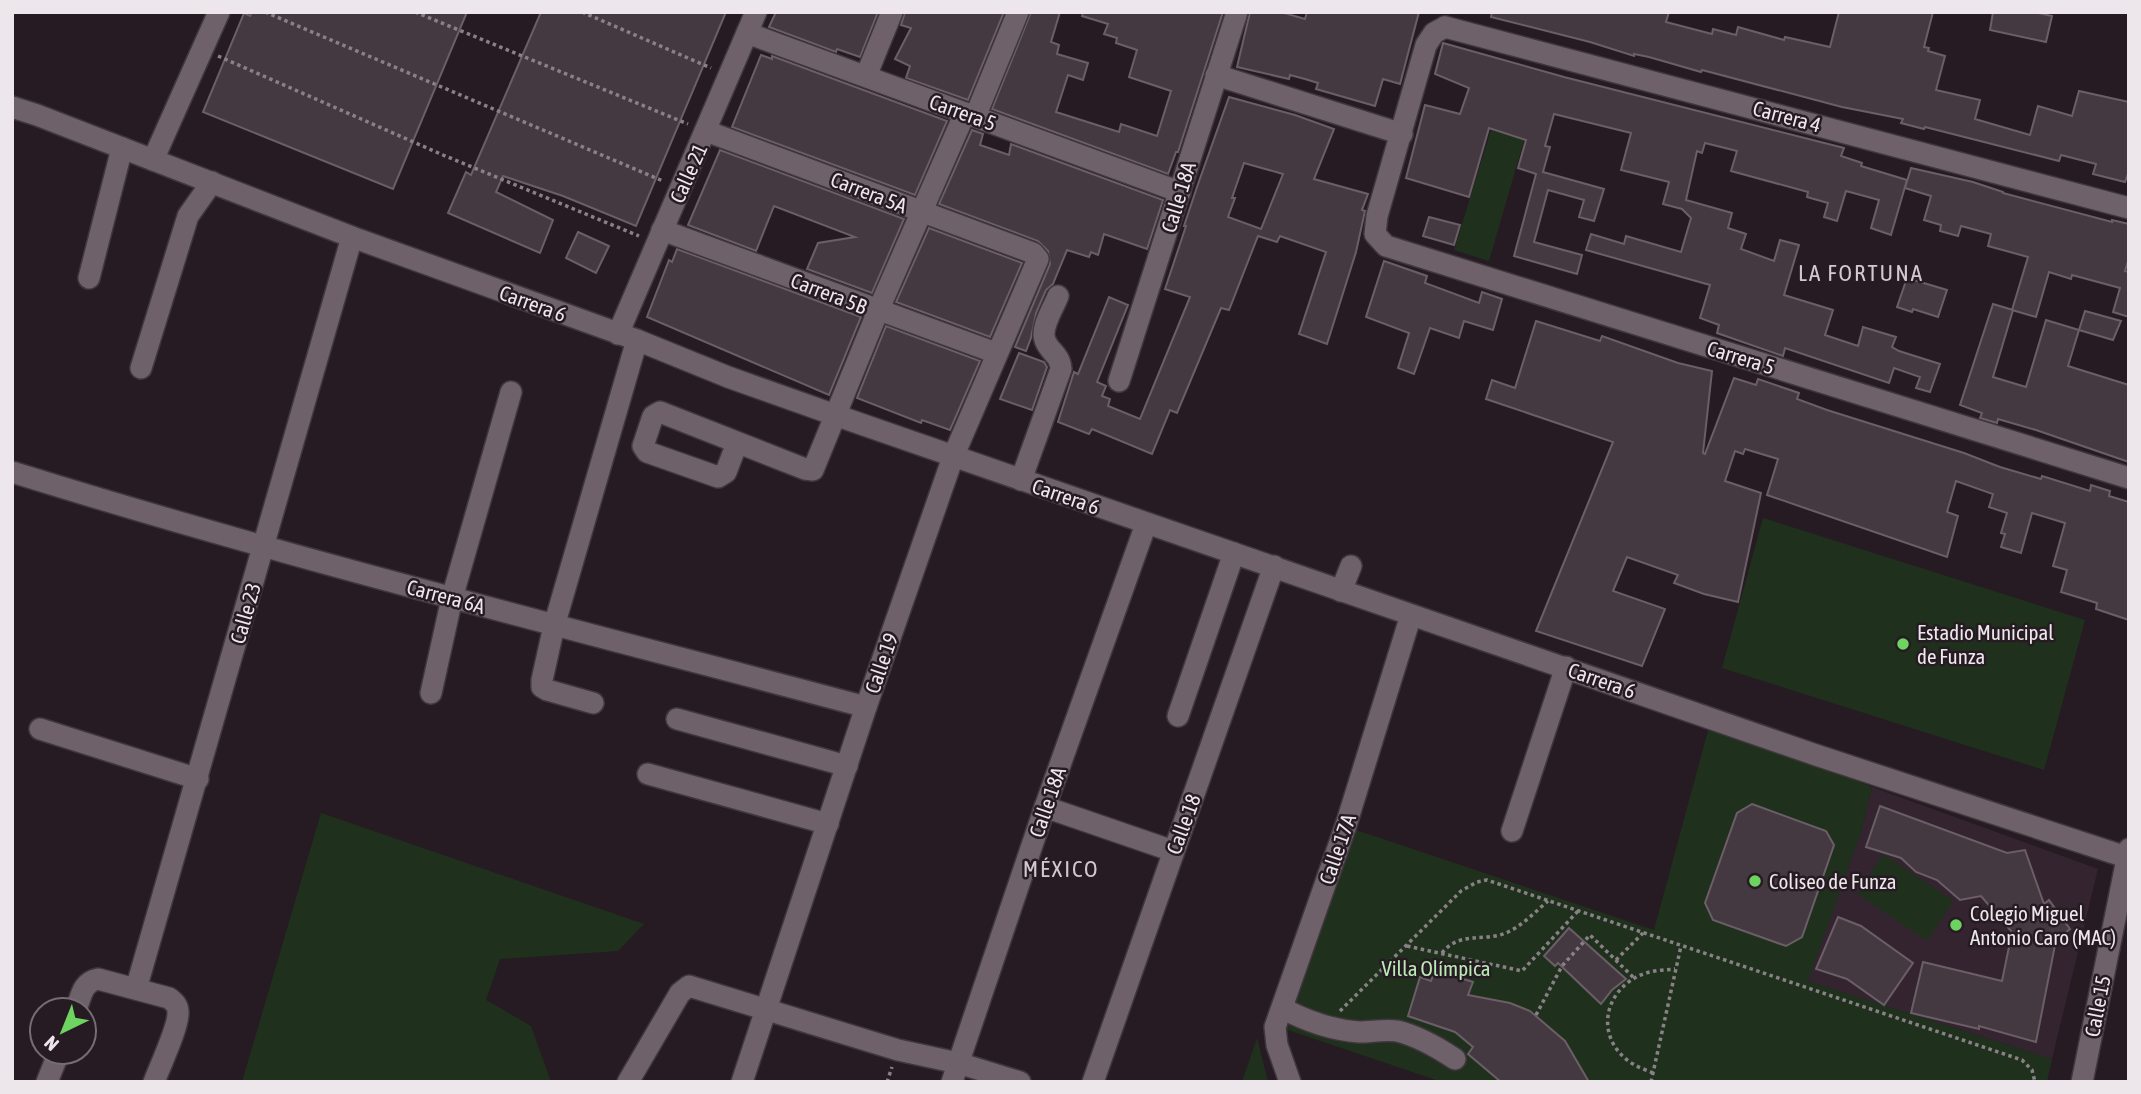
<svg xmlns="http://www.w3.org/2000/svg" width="2141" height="1094" viewBox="0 0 2141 1094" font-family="'Asap Condensed',sans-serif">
	<rect width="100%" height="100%" fill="#261b23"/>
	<path fill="#342430" d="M1872 787 2098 869 2052 1059 1807 981 1861 832Z"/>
	<g fill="#1f311d">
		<path d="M1491 130 1524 140 1489 261 1454 250Z"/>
		<path d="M1763 518 2085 620 2044 770 1722 668Z"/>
		<path d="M1709 727 1813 763 1872 787 1861 832 1808 981 2052 1059 2047 1082H1442L1285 1029 1350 828 1654 930Z"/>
		<path d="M321 813 644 924 618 951 500 959 486 1000 531 1026 551 1082H242Z"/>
		<path d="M1883 854 1954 901 1927 941 1857 894Z"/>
		<path d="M1257 1038 1268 1082H1242Z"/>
	</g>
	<g fill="#453941" stroke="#6b5e67" stroke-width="2" fill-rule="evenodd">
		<path d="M252 12H467L393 189 203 112 244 13 250 16Z"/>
		<path d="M541 12H726L636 226 563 196 503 176 496 192 553 220 540 253 448 213 466 172 471 175Z"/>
		<path d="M776 12H878L860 57 837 49 836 52 769 27Z"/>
		<path d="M905 12H1004L968 100 906 78 910 66 895 59 911 28 901 25Z"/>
		<path d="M1031 12H1060L1051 42 1059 45 1057 54 1088 63 1083 80 1068 75 1056 112 1119 132 1121 124 1157 136 1171 91 1129 77 1137 50 1116 43 1117 38 1104 34 1108 24 1082 16 1083 12H1223L1178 152H1176L1168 174 992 109Z"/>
		<path d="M1250 12H1281L1305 19 1307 12H1419L1400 84 1383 79 1375 106 1316 89 1318 83 1305 79 1290 75 1289 79 1237 67Z"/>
		<path d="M1492 12H1669L1666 22 1712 34 1713 29 1736 35 1738 27 1784 40 1785 37 1830 47 1839 12H1933L1924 47 1929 48 1928 51 1945 56 1936 90 1980 100 1975 119 2030 135 2038 106 2072 116 2079 91 2129 102V171L2125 182 2093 174 2096 164 2061 155 2059 161 1925 127 1924 129 1901 123 1903 119 1842 107 1702 70 1701 72 1649 57 1634 54V56L1590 42 1491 17Z"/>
		<path d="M1993 12H2034L2052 16 2046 42 1990 30Z"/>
		<path d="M1443 43 1564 77 1844 148 1841 156 1862 163 1861 166 1907 180 1891 235 1871 228 1879 200 1846 191 1837 221 1824 217 1828 203 1807 197 1808 192 1731 171 1737 151 1705 143 1702 153 1697 151 1686 200 1732 213 1728 228 1746 234 1741 249 1774 261 1780 240 1799 245 1784 295 1833 310 1825 335 1858 346 1863 327 1896 337 1892 347 1899 351 1940 364 1930 392 1916 388 1920 377 1894 368 1889 383 1785 348 1783 356 1717 333 1719 325 1700 318 1710 285 1586 250 1591 234 1624 244 1626 236 1681 252 1691 218 1682 209 1663 204 1669 182 1621 170 1631 133 1554 114 1545 146 1550 147 1543 172 1604 189 1594 221 1579 217 1584 200 1548 190 1534 242 1582 255 1577 274 1514 256 1536 174 1518 168 1526 140 1489 128 1469 197 1406 178 1425 105 1460 114 1469 88 1435 74Z"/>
		<path d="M761 55 772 59V56L947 121 915 195 732 127Z"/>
		<path d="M1229 97 1295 115 1334 129 1314 179 1368 194 1362 210 1365 211 1356 252 1327 344 1299 334 1326 252 1280 236 1277 242 1258 236 1229 310 1221 308 1177 413 1170 410 1152 454 1092 429 1089 434 1058 422 1074 372 1078 374 1109 297 1128 305 1097 382 1106 386 1102 396 1110 399 1108 406 1140 419 1190 297 1165 289 1186 226H1184L1197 187ZM1244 163 1283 174 1261 229 1228 217 1235 198H1232Z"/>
		<path d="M972 130 983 134 980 145 1009 155 1011 144 1163 200 1147 249 1104 234 1098 255 1091 252 1089 257 1067 250 1053 284 1046 290 1036 313 1031 338 1026 351 1015 347 1050 264 1048 251 1038 241 939 204Z"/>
		<path d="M720 150 904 219 872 293 807 269 818 243 855 237 774 206 756 251 688 225Z"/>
		<path d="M1911 168 1973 182 2003 192V193L2112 222V220L2129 224V258L2125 271 2129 272V317L2113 312 2120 288 2072 275 2071 279 2049 272 2036 317 2012 310 2028 257 1988 246 1991 234 1961 226 1958 236 1940 231 1941 225 1924 220 1931 196 1905 188Z"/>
		<path d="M1429 217 1460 225 1454 245 1423 236Z"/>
		<path d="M929 228 1022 263 990 337 896 302Z"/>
		<path d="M578 232 609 246 596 273 566 258Z"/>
		<path d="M677 249 861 317 829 395 647 317 669 260 672 262Z"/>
		<path d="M1384 261 1427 276 1425 283 1479 303 1482 292 1502 299 1493 330 1464 321 1459 338 1430 328 1414 374 1398 368 1409 333 1366 317Z"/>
		<path d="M1907 278 1947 290 1938 317 1913 309 1912 312 1897 307Z"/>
		<path d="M1993 304 2013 310 1993 377 2026 387 2046 320 2079 330 2085 311 2121 321 2113 340 2079 330 2068 366 2129 385V462L2036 430 1998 419 1997 423 1980 418 1982 413 1960 405Z"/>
		<path d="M1536 321 1600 341 1602 336 1678 363 1712 371 1703 453 1705 454 1734 378 1756 385 1758 379 1799 393 1797 399 1827 410 1964 453 2000 467 2041 479 2042 476 2090 491 2091 485 2110 491 2109 496 2129 502V620L2096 609 2097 603 2061 592 2067 570 2053 566 2065 523 2032 513 2021 553 2001 547 2005 534 2001 533 2007 513 1989 507 1993 494 1956 481 1947 512 1958 516 1947 557 1767 495 1778 459 1745 449 1743 454 1735 451 1725 481 1761 493 1738 602 1704 594 1674 583 1678 575 1627 557 1613 591 1665 609 1642 666 1536 631 1613 442 1486 399 1492 380 1515 388Z"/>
		<path d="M886 326 980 361 950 430 922 420 921 423 857 398Z"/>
		<path d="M1019 353 1044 362 1047 367 1032 410 1000 399Z"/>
		<path d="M1752 804 1826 831 1834 845 1802 937 1786 946 1713 920 1705 903 1737 813Z"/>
		<path d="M1880 806 2007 853 2025 850 2044 904 2049 900 2070 929 2056 940 2036 1042 1979 1026V1029L1911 1013 1923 962 2002 981 2012 932 1981 896 1960 900 1937 880 1916 872 1901 858 1866 847Z"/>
		<path d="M1838 917 1861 926 1913 963 1884 1005 1847 979 1816 969Z"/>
		<path d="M1569 928 1626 979 1612 990 1601 1004 1558 963 1555 966 1544 956Z"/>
		<path d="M1435 970 1473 982 1468 995 1510 1003 1530 1011 1565 1041 1589 1082H1501L1468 1054 1473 1047 1455 1032 1408 1016 1420 977 1431 981Z"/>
	</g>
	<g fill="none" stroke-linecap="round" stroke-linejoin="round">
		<defs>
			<g id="minor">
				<path d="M1445 27 1434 33 1426 45 1377 216 1375 234 1386 246 2129 478"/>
				<path d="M1445 27 2129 208"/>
				<path d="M747 33 1180 192"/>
				<path d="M1216 75 1402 134"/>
				<path d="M866 76 892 12"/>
				<path d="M12 107 37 115 352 237 637 340 728 377 835 415 1816 755 2129 858"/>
				<path d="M975 117 1018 12"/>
				<path d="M706 131 1033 253 1038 259 953 457 866 707 742 1082"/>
				<path d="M153 160 219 12"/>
				<path d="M662 230 996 353"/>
				<path d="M89 278 122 148"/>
				<path d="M618 334 756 12"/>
				<path d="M141 368 188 216 212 182"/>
				<path d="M1119 381 1237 12"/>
				<path d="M737 443 726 472 718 477 647 452 643 446 653 416 660 412 805 469 813 470 878 311 965 113"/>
				<path d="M12 472C294 560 581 631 866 707"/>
				<path d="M1021 480 1061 369C1060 354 1049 352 1045 340 1040 328 1054 307 1058 296"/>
				<path d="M1341 591 1351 566"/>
				<path d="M431 693 452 598 511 392"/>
				<path d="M593 703 547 690 542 687V680L554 626 637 340"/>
				<path d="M1178 716 1234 553"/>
				<path d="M677 719 847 766"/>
				<path d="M40 729 198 779"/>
				<path d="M648 774 828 824"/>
				<path d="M1045 807 1173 851"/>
				<path d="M1512 831 1566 667"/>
				<path d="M136 989 352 237"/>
				<path d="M1282 1008C1306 1021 1332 1030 1359 1032 1371 1032 1385 1029 1397 1031 1418 1036 1437 1047 1455 1059"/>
				<path d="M76 1010C81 997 82 982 98 979L169 998C174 1002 178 1005 178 1012 179 1026 160 1066 154 1082"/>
				<path d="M47 1082 59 1052"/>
				<path d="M628 1082 680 993 689 986 898 1050 958 1063 1020 1082"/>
				<path d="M952 1082 1045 807 1146 524"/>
				<path d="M1093 1082 1274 566"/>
				<path d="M1290 1082 1277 1045 1275 1027 1346 825 1411 615"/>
				<path d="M2082 1082 2129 849"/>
			</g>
		</defs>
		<use href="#minor" stroke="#3f373d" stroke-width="24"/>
		<g stroke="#8a8188" stroke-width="3.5" stroke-dasharray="3.5 3.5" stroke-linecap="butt">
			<path d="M265 12 663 181"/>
			<path d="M415 12 688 124"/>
			<path d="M582 12 711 68"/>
			<path d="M218 56 443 155 639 236"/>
			<path d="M1407 946 1522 971 1578 911"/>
			<path d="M1442 953C1460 930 1485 943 1508 932 1523 925 1536 911 1548 901"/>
			<path d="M1616 960 1643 933"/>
			<path d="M1340 1011 1461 891 1477 882 1487 880 2022 1060 2032 1070 2035 1082"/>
			<path d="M1536 1015 1562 966 1590 935 1635 979"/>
			<path d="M1653 1073C1647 1070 1639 1068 1633 1064 1594 1040 1602 990 1643 974 1653 970 1665 970 1675 969"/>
			<path d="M887 1082 892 1067"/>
			<path d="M1651 1082 1681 946"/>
		</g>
		<use href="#minor" stroke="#6e616a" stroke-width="21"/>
	</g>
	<g fill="#6dd361" stroke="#261b23" stroke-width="2.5">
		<circle cx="1903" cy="644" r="7"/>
		<circle cx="1755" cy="881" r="7"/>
		<circle cx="1956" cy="925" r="7"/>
	</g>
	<g text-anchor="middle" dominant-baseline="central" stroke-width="5" stroke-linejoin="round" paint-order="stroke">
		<g font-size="21" fill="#ede6eb" stroke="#261b23">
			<text transform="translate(963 112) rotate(20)">Carrera 5</text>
			<text transform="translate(1787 116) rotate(15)">Carrera 4</text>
			<text transform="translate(688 173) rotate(-66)">Calle 21</text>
			<text transform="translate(869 192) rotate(21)">Carrera 5A</text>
			<text transform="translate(1178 197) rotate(-73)">Calle 18A</text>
			<text transform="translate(829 293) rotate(21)">Carrera 5B</text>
			<text transform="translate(533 303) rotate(20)">Carrera 6</text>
			<text transform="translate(1741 357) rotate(17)">Carrera 5</text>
			<text transform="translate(1066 496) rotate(19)">Carrera 6</text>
			<text transform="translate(446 596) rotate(15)">Carrera 6A</text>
			<text transform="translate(245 613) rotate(-74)">Calle 23</text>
			<text transform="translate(881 663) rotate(-71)">Calle 19</text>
			<text transform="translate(1602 680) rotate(19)">Carrera 6</text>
			<text transform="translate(1047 802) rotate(-71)">Calle 18A</text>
			<text transform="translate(1183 824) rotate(-70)">Calle 18</text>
			<text transform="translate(1337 849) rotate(-71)">Calle 17A</text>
			<text transform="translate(2097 1006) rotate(-79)">Calle 15</text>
		</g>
		<g font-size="21" fill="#ede6eb" stroke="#261b23" text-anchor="start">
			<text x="1917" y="632">Estadio Municipal<tspan x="1917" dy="24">de Funza</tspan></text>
			<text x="1769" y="881">Coliseo de Funza</text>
			<text x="1970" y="913">Colegio Miguel<tspan x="1970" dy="24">Antonio Caro (MAC)</tspan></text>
		</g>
		<g font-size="21" fill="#bbebb5" stroke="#261b23">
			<text x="1436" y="968">Villa Olímpica</text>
		</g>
		<g font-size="23" letter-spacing="2" fill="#d5c7d1" stroke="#261b23">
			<text x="1861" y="273">LA FORTUNA</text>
			<text x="1061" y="869">MÉXICO</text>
		</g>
	</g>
	<rect width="2141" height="1094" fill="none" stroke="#ede6eb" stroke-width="28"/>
	<g transform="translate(63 1031) rotate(223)"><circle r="33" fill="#261b23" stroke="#766c73" stroke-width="2"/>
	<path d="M0-5L12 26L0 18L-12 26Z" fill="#6dd361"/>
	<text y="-10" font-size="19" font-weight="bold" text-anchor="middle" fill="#ede6eb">N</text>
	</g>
</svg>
